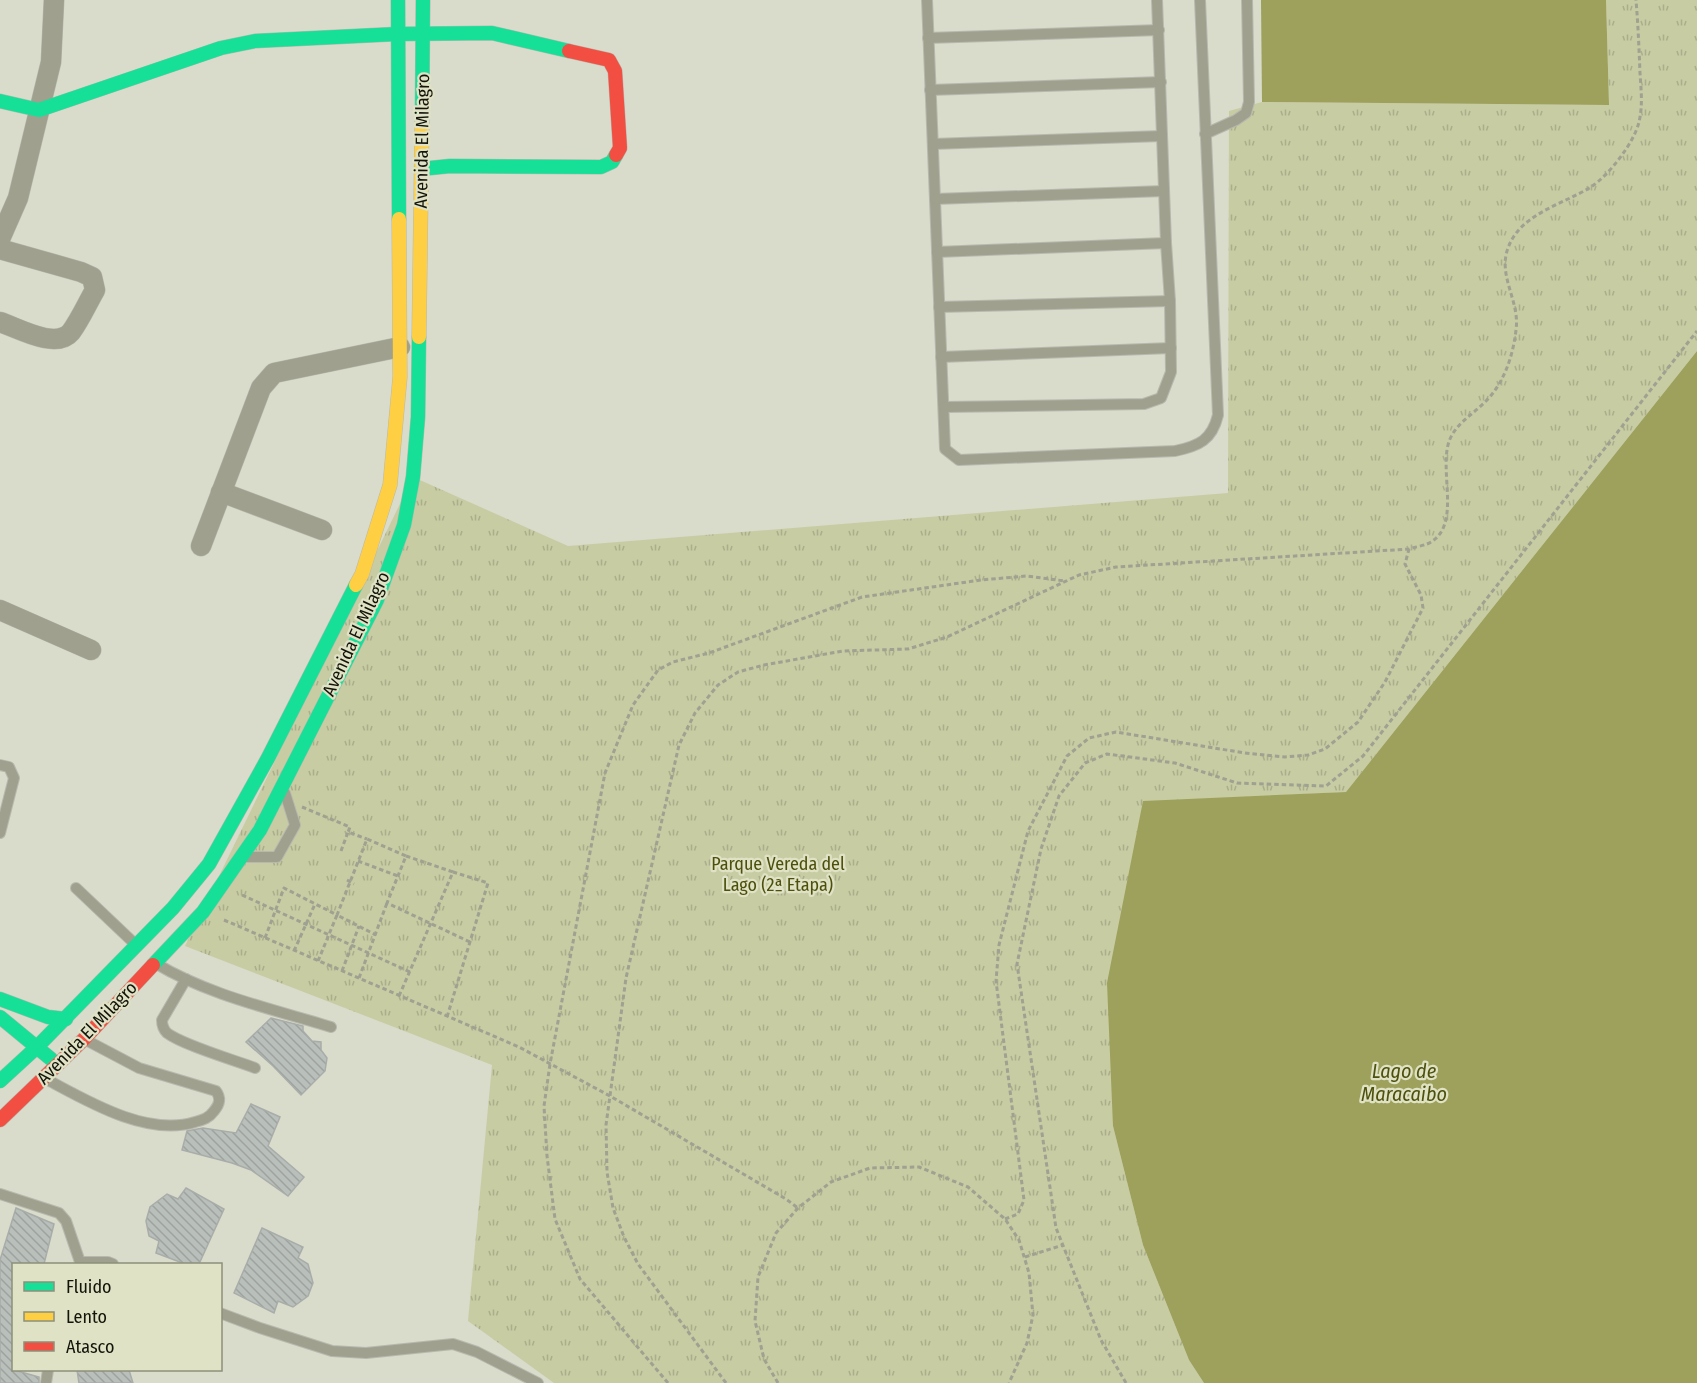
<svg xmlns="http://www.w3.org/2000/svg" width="1697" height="1383" viewBox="0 0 1697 1383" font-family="'Fira Sans Condensed',sans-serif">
	<defs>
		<pattern id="park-tufts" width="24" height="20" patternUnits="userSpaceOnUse" patternTransform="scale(1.5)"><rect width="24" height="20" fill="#c8cca3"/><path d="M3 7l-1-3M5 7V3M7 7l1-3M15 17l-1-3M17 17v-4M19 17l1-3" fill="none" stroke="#abae8b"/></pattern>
		<pattern id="building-back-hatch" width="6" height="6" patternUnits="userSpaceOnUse" patternTransform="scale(1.5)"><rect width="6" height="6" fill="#b9bfbb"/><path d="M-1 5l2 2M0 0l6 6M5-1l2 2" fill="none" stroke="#9ea39f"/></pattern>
	</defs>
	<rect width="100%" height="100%" fill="#d9dbcb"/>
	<path fill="url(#park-tufts)" d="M1606 0H1697V351L1346 792 1143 802 1113 1126 1143 1245 1189 1360 1204 1383H554L468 1321 492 1065 185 946 413 477 568 546 1228 493 1229 111 1262 102 1609 105Z"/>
	<g fill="#9da15c">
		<path d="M1261 0H1606L1609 105 1262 102Z"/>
		<path d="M1697 351V1383H1204L1189 1360 1143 1245 1113 1126 1107 983 1143 801 1346 792Z"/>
	</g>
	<g fill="url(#building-back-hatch)" stroke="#a8ada9" stroke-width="1.5">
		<path d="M271 1018 303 1026V1031L312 1041 321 1042V1050L327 1058 325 1071 301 1095 273 1066 246 1042Z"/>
		<path d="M251 1104 280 1117 268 1146 304 1177 288 1196 251 1170 232 1163 182 1150 187 1131 203 1128 236 1133Z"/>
		<path d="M186 1188 224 1209 199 1264H185L156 1253 159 1241 149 1236 146 1221 150 1207 167 1194 178 1199Z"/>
		<path d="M16 1208 54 1224 44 1264H14V1370L39 1377V1383H0V1260Z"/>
		<path d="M262 1228 303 1247 298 1258 308 1264 313 1283 308 1296 293 1307 278 1301 274 1313 234 1293Z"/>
		<path d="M77 1370H129L133 1383H79Z"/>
	</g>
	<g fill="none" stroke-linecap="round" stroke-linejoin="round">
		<defs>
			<g id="lane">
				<path d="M927 0 945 449 959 460 1175 451C1199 446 1212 440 1218 415L1200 0"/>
				<path d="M928 38 1159 30"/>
				<path d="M930 90 1161 82"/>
				<path d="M1205 134 1236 120 1246 113 1249 102 1247 0"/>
				<path d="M933 144 1162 136"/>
				<path d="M935 199 1164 191"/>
				<path d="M937 252 1166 243"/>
				<path d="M939 307 1170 301"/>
				<path d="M941 357 1171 348"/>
				<path d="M944 407 1144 404 1161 398 1171 372 1170 301 1166 243 1157 0"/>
				<path d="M0 765 9 767 14 778 0 833"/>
				<path d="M246 857H277L295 825 285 793"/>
				<path d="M76 888 135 944"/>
				<path d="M155 963C208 995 272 1009 331 1027"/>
				<path d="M186 979 162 1020C162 1025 163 1029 167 1033 183 1045 234 1060 255 1068"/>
				<path d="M46 1079C87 1101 147 1137 195 1122 203 1120 209 1118 214 1111 220 1104 221 1098 216 1091L139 1068 84 1039"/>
				<path d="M0 1194 59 1213 66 1221 80 1262"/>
				<path d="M80 1262H108L113 1264"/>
				<path d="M220 1313 260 1328 332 1351 366 1353 453 1344 477 1352 538 1383"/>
				<path d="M46 1383 48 1370"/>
			</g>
			<g id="street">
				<path d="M0 239 18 198 51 62 54 0"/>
				<path d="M0 249 81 272 92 277 95 290C87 304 80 320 71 332 56 350 18 328 0 322"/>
				<path d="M221 492 322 530"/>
				<path d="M201 546 261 388 274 373 400 347"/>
				<path d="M0 610 91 650"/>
			</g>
			<g id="fast">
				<path d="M398 0 399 219"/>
				<path d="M0 101 39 110 221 48 255 41 397 34 492 33 569 51"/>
				<path d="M422 123 423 0"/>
				<path d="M421 169 450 166 601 167 612 162 616 155"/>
				<path d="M153 965 203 912 260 830 377 600 404 525 413 477 418 417 419 337"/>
				<path d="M0 999 48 1017 66 1019"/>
				<path d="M0 1017 51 1059"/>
				<path d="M0 1081 37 1047 173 908 209 864 268 758 356 585"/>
			</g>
			<g id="slow">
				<path d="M419 337 422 123"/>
				<path d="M356 585 362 574 390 485 400 377 399 219"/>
			</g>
			<g id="jam">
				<path d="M569 51 609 60 615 71 620 148 616 155"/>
				<path d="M0 1120 84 1039 153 965"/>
			</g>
		</defs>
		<use href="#lane" stroke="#b8b9ae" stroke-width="12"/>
		<use href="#street" stroke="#b8b9ae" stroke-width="21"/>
		<use href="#fast" stroke="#b8b9ae" stroke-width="15"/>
		<use href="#slow" stroke="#b8b9ae" stroke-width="15"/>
		<use href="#jam" stroke="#b8b9ae" stroke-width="15"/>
		<g stroke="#9fa191" stroke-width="3" stroke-dasharray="4.5 3" stroke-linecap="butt">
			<path d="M302 807 350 827 348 832 367 839"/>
			<path d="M341 851 348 832"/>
			<path d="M406 856 453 872"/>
			<path d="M358 861 398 876"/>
			<path d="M347 880 354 884"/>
			<path d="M242 895 410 972"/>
			<path d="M224 920 519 1047 610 1096 786 1199 798 1208"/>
			<path d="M265 938 284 888 337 915 367 839 406 856 387 903 470 942"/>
			<path d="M294 951 315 904"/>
			<path d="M318 961 337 915 376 935"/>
			<path d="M342 971 359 926"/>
			<path d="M359 978 387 903"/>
			<path d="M399 996 453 872 488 883 447 1017"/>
			<path d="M1005 1219 1018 1214 1024 1200 996 981 999 945 1028 831 1067 756 1089 738 1116 732 1245 753 1285 757 1308 755 1325 749 1358 722 1385 682 1423 608 1421 595 1405 564 1409 549"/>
			<path d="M1025 1257 1063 1245"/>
			<path d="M668 1383 580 1279 555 1219 547 1156 544 1106 550 1064 605 773 633 705 658 670 673 662 709 653 862 597 981 580 1027 576 1065 581"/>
			<path d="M726 1383 638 1264 624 1237 613 1208 607 1172 606 1125 626 978 679 745 695 713 718 685 738 672 764 665 843 651 908 649 947 637 1079 575 1116 567 1409 549C1415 547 1422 546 1427 544 1464 528 1437 469 1450 439 1457 423 1472 415 1484 403 1504 384 1513 356 1516 330 1520 302 1499 278 1507 251 1518 214 1562 205 1591 187 1609 175 1634 143 1639 122 1643 106 1641 89 1640 73 1639 48 1638 24 1636 0"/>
			<path d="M778 1383 764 1359 755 1321 758 1277 776 1233 798 1208 831 1182 870 1168 919 1167 968 1187 1005 1219 1019 1240 1029 1273 1033 1315 1027 1343 1009 1383"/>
			<path d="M1126 1383 1101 1340 1056 1228 1017 964 1041 849 1059 796 1085 763 1107 754 1175 763 1237 783 1326 786 1363 756 1697 331"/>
		</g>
		<use href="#lane" stroke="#9fa08e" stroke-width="10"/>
		<use href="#street" stroke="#9fa08e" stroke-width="20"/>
		<use href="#fast" stroke="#16e098" stroke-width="14"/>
		<use href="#slow" stroke="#ffcf43" stroke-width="14"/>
		<use href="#jam" stroke="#f24e42" stroke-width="14"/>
	</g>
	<g text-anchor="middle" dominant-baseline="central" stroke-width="4.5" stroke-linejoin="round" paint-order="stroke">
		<g font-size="18" fill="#13140a" stroke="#dfe2c4">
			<text transform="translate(422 141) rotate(-89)">Avenida El Milagro</text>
			<text transform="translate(356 634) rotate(-65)">Avenida El Milagro</text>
			<text transform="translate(87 1033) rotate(-46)">Avenida El Milagro</text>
		</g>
		<g font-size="18" fill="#4d500c" stroke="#dfe2c4">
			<text x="778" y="864">Parque Vereda del<tspan x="778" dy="21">Lago (2ª Etapa)</tspan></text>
		</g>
		<g font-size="20" font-style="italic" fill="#4e510d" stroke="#dfe2c4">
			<text x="1404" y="1071">Lago de<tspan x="1404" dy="23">Maracaibo</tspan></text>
		</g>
	</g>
	<rect x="12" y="1263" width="210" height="108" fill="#dfe2c4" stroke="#8d907a" stroke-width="1.5"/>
	<rect x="24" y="1282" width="30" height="9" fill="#16e098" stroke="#8d907a" stroke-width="1.5"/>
	<text x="66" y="1293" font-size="18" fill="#13140a">Fluido</text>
	<rect x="24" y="1312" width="30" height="9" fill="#ffcf43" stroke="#8d907a" stroke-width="1.5"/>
	<text x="66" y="1323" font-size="18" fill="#13140a">Lento</text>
	<rect x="24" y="1342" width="30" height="9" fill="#f24e42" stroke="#8d907a" stroke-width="1.5"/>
	<text x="66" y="1353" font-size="18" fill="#13140a">Atasco</text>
</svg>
